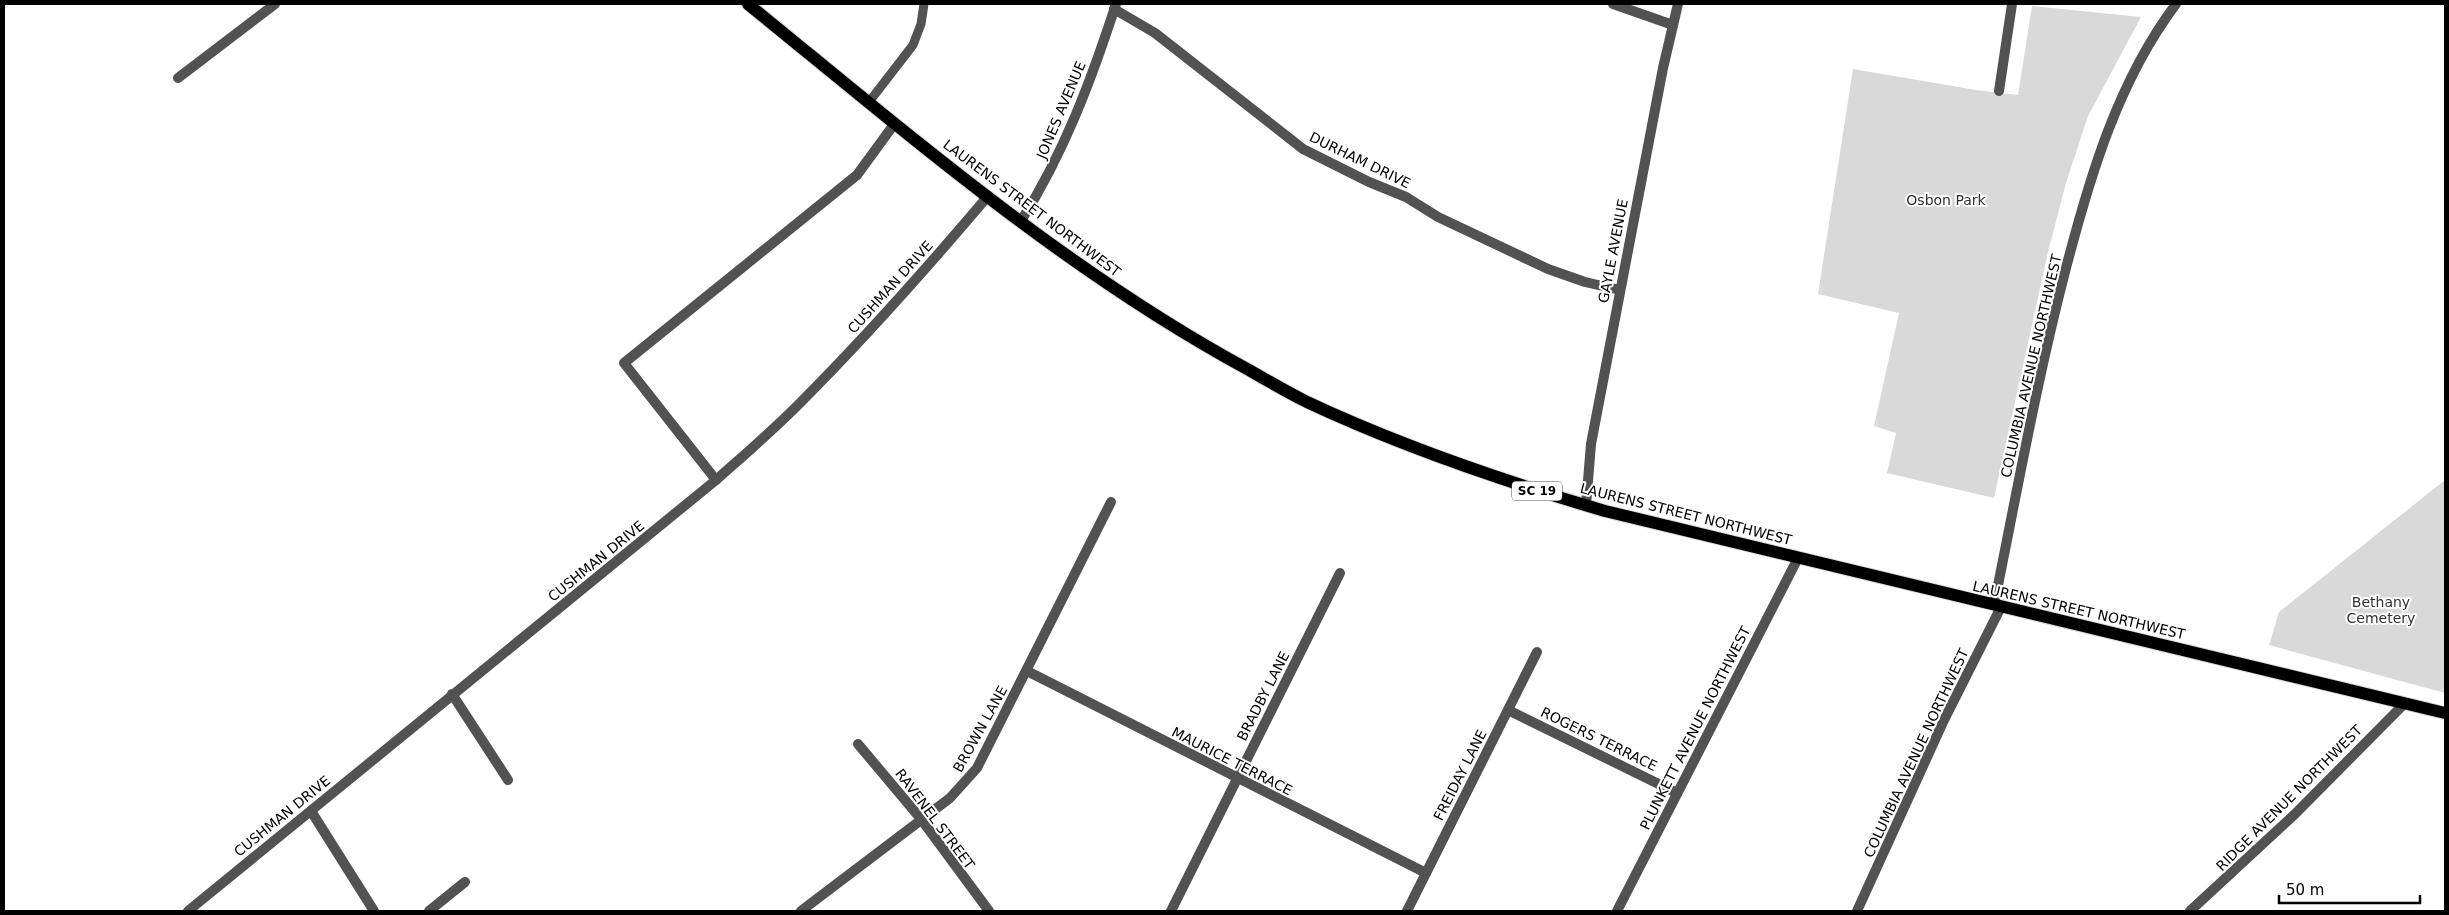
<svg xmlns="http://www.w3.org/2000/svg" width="2449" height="915" viewBox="0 0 2449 915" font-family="'DejaVu Sans',sans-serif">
	<rect width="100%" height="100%" fill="#fff"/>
	<g fill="#d9d9d9">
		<path d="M2032 6 2141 17 2088 116 2066 183 2048 252 1994 498 1887 473 1896 433 1874 426 1899 313 1818 294 1853 69 1976 90 2018 95Z"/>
		<path d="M2445 480V693L2269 645 2279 612Z"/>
	</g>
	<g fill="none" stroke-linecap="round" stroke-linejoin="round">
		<defs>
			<path id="primary" d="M748 4C908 134 1066 271 1249 370 1268 381 1287 392 1307 402 1403 447 1503 481 1605 511L2445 713"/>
		</defs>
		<use href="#primary" stroke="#dbdbdb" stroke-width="14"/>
		<path stroke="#525252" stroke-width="9" d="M869 102 913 45 921 24 924 4"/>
		<g stroke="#525252" stroke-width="10">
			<path d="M1613 4 1673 25"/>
			<path d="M1114 9 1155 33 1303 149 1369 182 1406 197 1438 217 1548 269 1585 282 1620 290"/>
			<path d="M178 78 275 4"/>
			<path d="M1999 91 2012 4"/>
			<path d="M1021 221C1064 153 1091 81 1116 4"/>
			<path d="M716 480 624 363 857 175 895 123"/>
			<path d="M1586 505 1591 444 1663 68 1678 4"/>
			<path d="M1994 605C2017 492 2037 379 2066 268 2090 176 2118 81 2176 4"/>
			<path d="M1027 671 1426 873"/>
			<path d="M452 694 508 780"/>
			<path d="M1508 710 1677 793"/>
			<path d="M858 744 921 819 989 911"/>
			<path d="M311 811 374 911"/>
			<path d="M188 911 716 480C743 456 771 432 797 406 864 339 927 268 988 196"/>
			<path d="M429 911 465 882"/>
			<path d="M801 911 950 798 977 768 1111 502"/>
			<path d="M1171 911 1340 573"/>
			<path d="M1407 911 1537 652"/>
			<path d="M1617 911 1798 558"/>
			<path d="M1857 911 1944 720 2001 607"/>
			<path d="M2190 911 2295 814 2405 703"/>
		</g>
		<use href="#primary" stroke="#000" stroke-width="12"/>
	</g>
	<g text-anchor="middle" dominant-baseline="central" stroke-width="4" stroke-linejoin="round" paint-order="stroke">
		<rect fill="#fff" stroke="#4c4c4c" stroke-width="1" x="1512" y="481.5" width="50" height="19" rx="4"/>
		<g font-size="12" font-weight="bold" fill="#000">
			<text x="1537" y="491">SC 19</text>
		</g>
		<g font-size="14" fill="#000" stroke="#fff">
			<text transform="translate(1061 110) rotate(-67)">JONES AVENUE</text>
			<text transform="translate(1360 160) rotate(26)">DURHAM DRIVE</text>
			<text transform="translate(1032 208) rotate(37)">LAURENS STREET NORTHWEST</text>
			<text transform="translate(1613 251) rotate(-79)">GAYLE AVENUE</text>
			<text transform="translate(890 287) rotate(-48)">CUSHMAN DRIVE</text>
			<text transform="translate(2031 366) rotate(-77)">COLUMBIA AVENUE NORTHWEST</text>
			<text transform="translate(1686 514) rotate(14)">LAURENS STREET NORTHWEST</text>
			<text transform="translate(596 561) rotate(-39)">CUSHMAN DRIVE</text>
			<text transform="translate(2079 610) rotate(13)">LAURENS STREET NORTHWEST</text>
			<text transform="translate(1263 696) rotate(-63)">BRADBY LANE</text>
			<text transform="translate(1695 728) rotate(-63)">PLUNKETT AVENUE NORTHWEST</text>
			<text transform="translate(980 729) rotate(-61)">BROWN LANE</text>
			<text transform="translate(1599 739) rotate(26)">ROGERS TERRACE</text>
			<text transform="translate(1916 753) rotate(-65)">COLUMBIA AVENUE NORTHWEST</text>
			<text transform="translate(1232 761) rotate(27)">MAURICE TERRACE</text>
			<text transform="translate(1460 775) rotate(-63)">FREIDAY LANE</text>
			<text transform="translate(2289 798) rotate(-45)">RIDGE AVENUE NORTHWEST</text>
			<text transform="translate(282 816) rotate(-39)">CUSHMAN DRIVE</text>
			<text transform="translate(935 819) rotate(53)">RAVENEL STREET</text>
		</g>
		<g font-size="14" fill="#303030" stroke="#fff">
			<text x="1946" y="200">Osbon Park</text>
			<text x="2381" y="602">Bethany<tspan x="2381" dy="16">Cemetery</tspan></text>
		</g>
	</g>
	<rect width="2449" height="915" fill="none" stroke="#000000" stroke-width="10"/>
	<path d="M2279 895v8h141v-8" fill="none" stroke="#000000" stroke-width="2.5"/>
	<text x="2286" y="895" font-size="15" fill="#000000" stroke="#ffffff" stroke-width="4" paint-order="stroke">50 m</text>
</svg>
